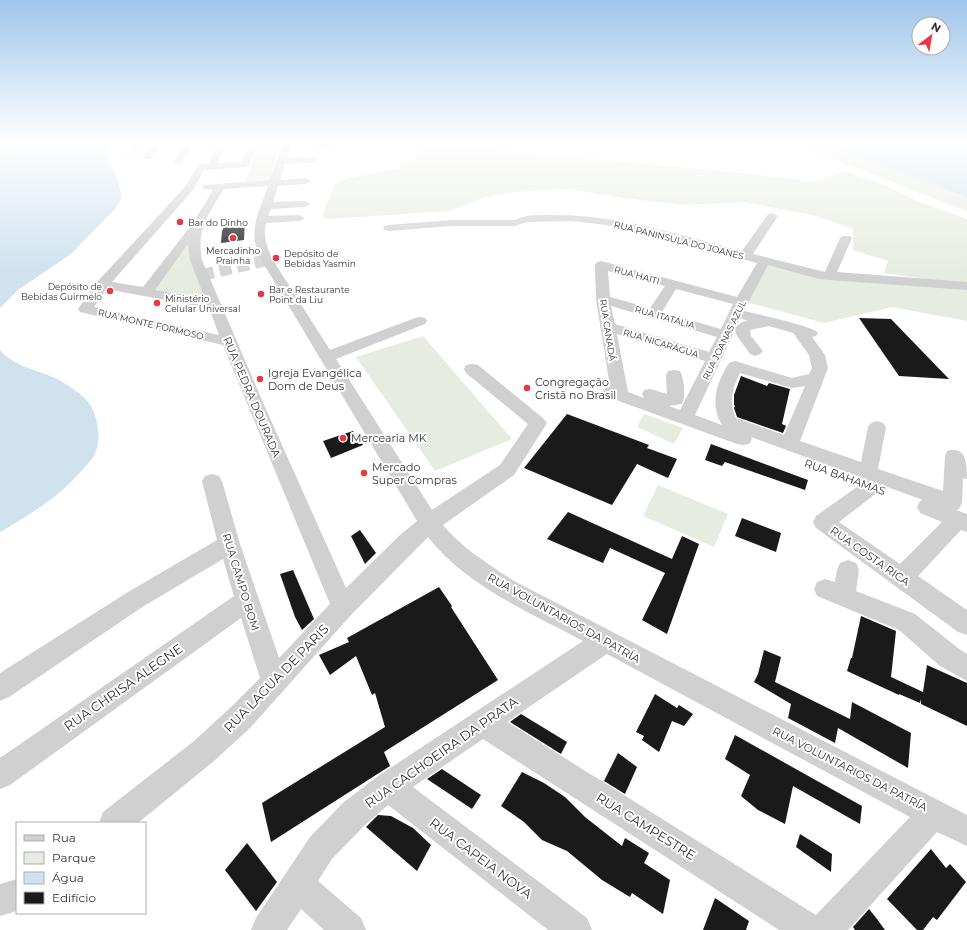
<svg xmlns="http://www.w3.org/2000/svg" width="967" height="930" viewBox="0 0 967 930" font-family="Montserrat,sans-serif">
	<rect width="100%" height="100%" fill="#fff"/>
	<g fill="#e6ecdf">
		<path d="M131 141H160L145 156 119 161 118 159 126 157 133 148Z"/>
		<path d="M787 141H813L967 197V211Z"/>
		<path d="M450 145 753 174 815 182 839 173 847 172 882 184 919 202 967 219V285L884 273 888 261 853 250V229L817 216 744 202 684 205 631 199 568 189 522 191 485 197 449 211 328 219 322 216 334 185 348 178 397 169 417 157 416 150Z"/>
		<path d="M256 150H279L270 180 245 181Z"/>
		<path d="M186 242H192L207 301 149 291Z"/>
		<path d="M767 263 815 276 967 287V321L892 307 824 323 747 302Z"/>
		<path d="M423 336 512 439 435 471 356 357Z"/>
		<path d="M644 414 683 428 674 444 637 427Z"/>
		<path d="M658 485 728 514 714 547 643 516Z"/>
	</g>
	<g fill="#cfe2ee">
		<path d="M17 141H111L106 150V155L118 181 122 198 115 209 71 254 18 290 0 308V150Z"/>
		<path d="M813 141H967V197Z"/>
		<path d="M0 350C15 368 40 370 59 380 81 393 96 403 98 430 99 439 98 448 94 456 92 460 87 464 84 468 61 496 31 514 0 532Z"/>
	</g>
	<g fill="#1a1a1a">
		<path d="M245 220 244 240 221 243 222 231 227 221Z"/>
		<path d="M859 318 891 319 949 379 899 376Z"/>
		<path d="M741 376 767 386 769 383 790 389 782 424 786 426 783 433 737 417 734 408 735 406 734 405V395Z"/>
		<path d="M567 414 649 445 647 448 677 459 668 478 637 464 612 505 524 468Z"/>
		<path d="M353 431 363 445 331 458 323 441Z"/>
		<path d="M711 444 808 480 805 490 725 462 722 466 705 460Z"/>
		<path d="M568 512 672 559 682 536 699 544 667 634 642 620 665 573 610 548 603 563 547 539Z"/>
		<path d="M742 518 781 533 776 552 735 536Z"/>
		<path d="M360 530 376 553 365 564 351 536Z"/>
		<path d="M293 570 314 619 302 630 295 617 280 574Z"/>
		<path d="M439 587 452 606 451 607 498 680 384 752 390 766 271 842 262 803 385 727 375 693 372 695 356 656 330 675 319 655 349 642 347 638Z"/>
		<path d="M861 616 896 631 891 677 923 692 927 665 967 683V726L921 704V699L920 703 899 694V695L847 671 851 658H852Z"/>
		<path d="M764 650 781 657 775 682 850 719 852 702 911 733 908 768 838 728 835 743 788 718 791 704 754 682 758 674Z"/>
		<path d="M655 694 677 708 679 705 693 714 684 726 672 721 659 752 642 740 644 736 636 732Z"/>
		<path d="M521 714 567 742 561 754 510 722Z"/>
		<path d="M735 735 862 806 860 824 793 786 785 824 758 810 741 796 750 775 725 759Z"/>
		<path d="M618 753 637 767 625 794 604 781Z"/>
		<path d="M442 769 481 795 472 809 427 779Z"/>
		<path d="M522 772 544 783 565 797 585 817 622 846 625 838 649 853 644 863 670 880 663 914 632 893 630 897 602 880 567 851 542 840 524 822 501 806Z"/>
		<path d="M378 815 391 816 413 828 431 845 417 871 366 827Z"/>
		<path d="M800 834 832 854 831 872 796 847Z"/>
		<path d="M247 843 277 882 256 911 225 870Z"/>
		<path d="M931 849 946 868 950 864 966 882 937 920 933 917 923 930H917L887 899Z"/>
		<path d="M715 898 749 921 746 930H703Z"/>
		<path d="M869 909 877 919 885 930H855L853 927Z"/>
	</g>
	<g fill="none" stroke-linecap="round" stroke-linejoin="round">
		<path stroke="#d6d6d6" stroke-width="12" stroke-dasharray="12 6" stroke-linecap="butt" d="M202 275 267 260"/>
		<g fill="#d0d0d0" fill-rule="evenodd">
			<path d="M156 141H165L151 159H145L143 157Z"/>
			<path d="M186 141H195L181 164H175L173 162Z"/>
			<path d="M218 141H227L217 163 241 162 251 141H259L248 167 204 170 193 190 112 282 143 287 193 223 213 190 204 189 203 187 204 185 270 180 284 141H292L287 158 313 157 318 160 313 163 285 164 280 180 306 178 311 181 306 184 278 186 273 202 305 201 310 204 305 207 271 209 268 216 299 215 305 218 299 221 266 223C262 237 269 253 276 265L330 350 415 318 420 317 425 318 427 321 425 324 336 359 432 510 500 465 528 424 466 373 464 369 466 365 472 364 478 365 544 419 547 423 514 475 443 525C463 549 487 563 514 581L967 815V846L937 832 848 930H779L483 739 413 787 587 918 592 930H548L388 805 366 824 332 859 318 881 361 918 366 930H324L301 909 287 930H251L256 918 310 837 344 802 378 776 583 641C529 612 466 586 428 537L351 615 250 728 214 761 138 823H99L103 812 194 741 230 708 260 678 241 618 10 785 0 789V758L234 596 223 559 144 606 9 697 0 701V673L128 592 217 540 202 481 205 476 212 474 219 476 222 481 240 544 279 658 330 604 223 345 80 312 78 309 98 281 185 187 198 165 208 164ZM268 186C259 213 248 228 259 256L417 521 400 535 346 588 265 407 202 260C196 230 209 213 224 189ZM188 244 190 260 205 299 155 290ZM106 289 209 308 219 335 94 307ZM607 654 910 817 816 915 507 722Z"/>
			<path d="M326 141H352L348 144 318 148 314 145 315 143Z"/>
			<path d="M772 213 778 216 753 254 825 272 840 238 842 236H850L852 238 837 272 967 282V290L829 280 819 279 768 265 744 311C756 314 814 326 818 333L816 336 812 337 825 355 828 368 800 441 861 462 868 427 871 423 877 421 883 423 886 427 878 469 943 491 945 456 947 451C967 445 967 465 967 479L963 478 962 503 959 509 956 510 967 514V532L961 530 918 576 967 610V635L958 632 816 528 813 522 816 516 864 482 868 480 751 437 752 439 749 444 743 445 737 444 605 396 603 392 605 388 610 387 596 299 595 265 597 262 601 261 737 297 757 263 647 233 614 226 572 221 527 222 515 226H451L389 231 385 230 383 228 385 226 389 225 451 220H515C526 214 538 215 551 215 616 214 680 235 742 251L768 214ZM608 271 665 286 650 308 610 297ZM676 289 733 304 721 329 662 312ZM611 306 717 337 709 352 615 324ZM740 318 748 321 742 322 737 326ZM769 326 793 333 809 355 812 368 809 374 792 378 735 361 729 363C717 382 709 404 722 425L695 415 735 330 737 336 750 354 755 356 760 354 763 351 751 336 750 330ZM617 334 705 361 680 410 669 406 682 404C686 397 684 378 680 371L674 370 668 371 666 375 667 394 650 389 644 390 642 394 644 398 628 392ZM740 373 792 388 805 386 784 435 736 418C728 402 733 388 740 373ZM879 484 923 500 920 501 917 507 920 513 942 522 900 564 839 522 878 492 881 487Z"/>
			<path d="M848 560 856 563 859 570 856 591 915 614 958 648 967 654V681L940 666 899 630 817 596 814 589 817 582 825 579 835 582 837 570 840 563Z"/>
			<path d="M17 879V911L0 916V884Z"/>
		</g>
	</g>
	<linearGradient id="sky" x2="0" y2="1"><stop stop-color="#9ec6ea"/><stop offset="0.52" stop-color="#fff"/><stop offset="1" stop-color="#fff" stop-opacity="0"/></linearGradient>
	<rect width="967" height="272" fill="url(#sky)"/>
	<g fill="#e63946" stroke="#fff" stroke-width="1.5">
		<circle cx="180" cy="222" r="4"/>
		<circle cx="233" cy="238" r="4"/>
		<circle cx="276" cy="258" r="4"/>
		<circle cx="110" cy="291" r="4"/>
		<circle cx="261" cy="294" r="4"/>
		<circle cx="157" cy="303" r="4"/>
		<circle cx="260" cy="379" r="4"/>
		<circle cx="527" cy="388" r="4"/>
		<circle cx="343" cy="438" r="4"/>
		<circle cx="364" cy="473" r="4"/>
	</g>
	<g text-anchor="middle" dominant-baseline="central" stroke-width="4" stroke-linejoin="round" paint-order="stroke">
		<g font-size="9" fill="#333" stroke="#fff" text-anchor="start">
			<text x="188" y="222">Bar do Dinho</text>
			<text x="233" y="250" text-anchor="middle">Mercadinho<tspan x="233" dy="10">Prainha</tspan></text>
			<text x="284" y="253">Depósito de<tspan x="284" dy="10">Bebidas Yasmin</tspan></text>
			<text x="102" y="286" text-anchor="end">Depósito de<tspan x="102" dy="10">Bebidas Guirmelo</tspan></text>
			<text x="269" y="289">Bar e Restaurante<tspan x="269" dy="10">Point da Liu</tspan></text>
			<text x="165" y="298">Ministério<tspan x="165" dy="10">Celular Universal</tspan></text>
		</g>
		<g font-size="9" fill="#333" stroke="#fff">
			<text transform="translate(679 240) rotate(14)">RUA PANINSULA DO JOANES</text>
			<text transform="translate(637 275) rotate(15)">RUA HAITI</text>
			<text transform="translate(665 317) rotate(16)">RUA ITATÁLIA</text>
			<text transform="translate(151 324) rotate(13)">RUA MONTE FORMOSO</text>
			<text transform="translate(608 330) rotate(81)">RUA CANADÁ</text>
			<text transform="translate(724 340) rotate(-64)">RUA JOANAS AZUL</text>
			<text transform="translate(661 343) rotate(17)">RUA NICARÁGUA</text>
		</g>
		<g font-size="11" fill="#333" stroke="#fff" text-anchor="start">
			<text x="268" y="373">Igreja Evangélica<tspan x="268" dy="13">Dom de Deus</tspan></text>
			<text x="535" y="382">Congregação<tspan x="535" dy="13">Cristã no Brasil</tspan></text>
			<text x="351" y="438">Mercearia MK</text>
			<text x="372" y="467">Mercado<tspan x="372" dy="13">Super Compras</tspan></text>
		</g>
		<g font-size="11" fill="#333" stroke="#fff">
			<text transform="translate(252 397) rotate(67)">RUA PEDRA DOURADA</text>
			<text transform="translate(845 477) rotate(20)">RUA BAHAMAS</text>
			<text transform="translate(870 556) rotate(35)">RUA COSTA RICA</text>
			<text transform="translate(241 582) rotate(73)">RUA CAMPO BOM</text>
			<text transform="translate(564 618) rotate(29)">RUA VOLUNTARIOS DA PATRÍA</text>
			<text transform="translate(850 769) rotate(27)">RUA VOLUNTARIOS DA PATRÍA</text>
		</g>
		<g font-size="13" fill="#333" stroke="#fff">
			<text transform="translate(276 678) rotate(-46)">RUA LAGUA DE PARIS</text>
			<text transform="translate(123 687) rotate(-35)">RUA CHRISA ALEGNE</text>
			<text transform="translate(441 752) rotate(-35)">RUA CACHOEIRA DA PRATA</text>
			<text transform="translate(646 826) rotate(32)">RUA CAMPESTRE</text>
			<text transform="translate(481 858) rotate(37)">RUA CAPEIA NOVA</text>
		</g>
	</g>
	<rect x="16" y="822" width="130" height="92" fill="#ffffff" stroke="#adadad"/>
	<rect x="24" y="835" width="20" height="6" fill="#d0d0d0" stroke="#adadad"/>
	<text x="52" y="842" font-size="12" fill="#333333">Rua</text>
	<rect x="24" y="852" width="20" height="12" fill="#e6ecdf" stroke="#adadad"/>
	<text x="52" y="862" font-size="12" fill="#333333">Parque</text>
	<rect x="24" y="872" width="20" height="12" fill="#cfe2ee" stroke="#adadad"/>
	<text x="52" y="882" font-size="12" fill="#333333">Água</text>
	<rect x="24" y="892" width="20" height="12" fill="#1a1a1a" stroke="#adadad"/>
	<text x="52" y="902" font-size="12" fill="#333333">Edifício</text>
	<g transform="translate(931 36) rotate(31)"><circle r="19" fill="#ffffff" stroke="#adadad"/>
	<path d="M0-3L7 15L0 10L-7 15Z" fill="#e63946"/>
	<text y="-6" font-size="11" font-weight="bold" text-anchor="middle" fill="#333333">N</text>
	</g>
</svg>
